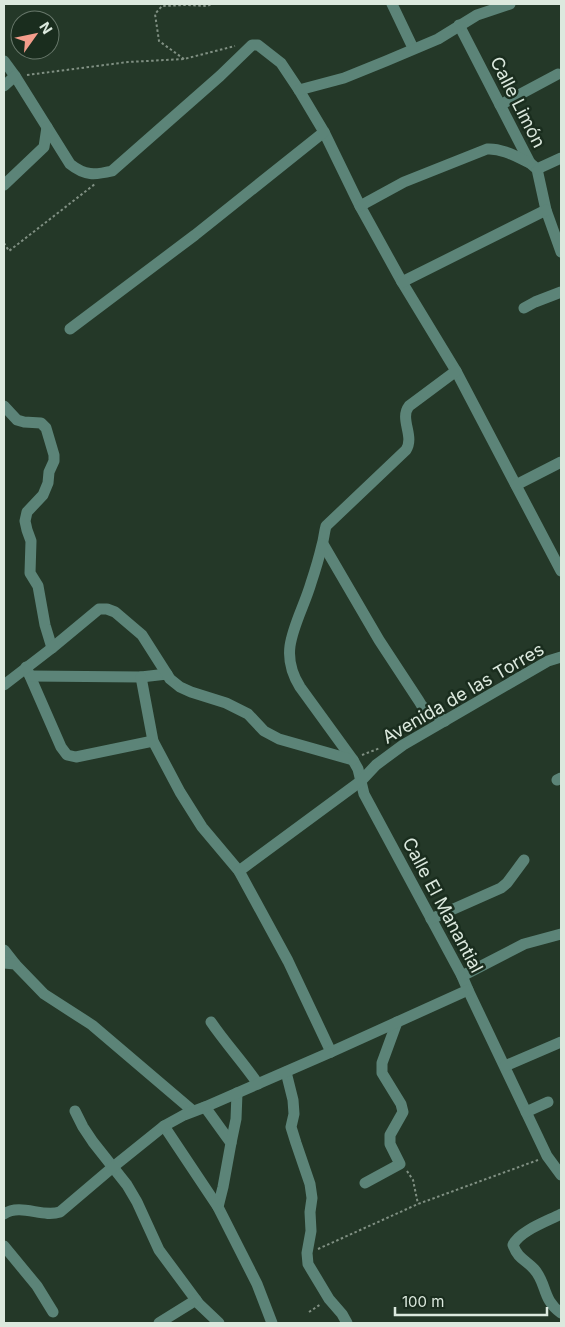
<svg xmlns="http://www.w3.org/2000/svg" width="565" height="1327" viewBox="0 0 565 1327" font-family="Inter,sans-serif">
	<rect width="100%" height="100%" fill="#243828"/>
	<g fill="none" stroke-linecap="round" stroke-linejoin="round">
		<g stroke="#809083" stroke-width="2" stroke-dasharray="2.5 2.5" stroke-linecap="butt">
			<path d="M184 59 159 41 155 14 162 6 186 5 207 6 212 4"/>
			<path d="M27 75 128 62 184 59 235 46"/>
			<path d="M4 243 9 251 95 184"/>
			<path d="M362 755 380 748"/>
			<path d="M407 1171 413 1180 418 1204"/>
			<path d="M318 1249 418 1204 538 1160"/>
			<path d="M309 1312 321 1304"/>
		</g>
		<g stroke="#5c8478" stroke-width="11">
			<path d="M392 4 413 48"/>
			<path d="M459 25 530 163 537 169 546 210 561 252"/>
			<path d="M4 61 15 76 70 164C85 176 95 175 112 171L220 76 252 45H258L281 63 299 90 324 132 360 206 402 282 456 371 561 571"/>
			<path d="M4 86 15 76"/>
			<path d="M299 90 344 78 386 61 438 39 477 15 510 4"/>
			<path d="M500 105 558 74"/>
			<path d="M537 169 561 158"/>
			<path d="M4 185 44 147 47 127"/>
			<path d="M360 206 404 182 487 149C502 148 517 157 530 163"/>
			<path d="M402 282 546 210"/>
			<path d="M524 308 535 302 561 292"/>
			<path d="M70 329 195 235 324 132"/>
			<path d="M456 371 409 406C399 419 415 436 406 450L326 526C324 533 324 539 322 545 319 558 315 571 311 583 305 604 293 625 290 646 288 661 292 674 300 687L353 760 358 769 364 794 462 976 468 990 547 1156 561 1175"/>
			<path d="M4 406 17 420 24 422 41 423 46 428 54 455V461L49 472 48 483 43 495 27 512 25 521 27 530 31 541 30 573 38 586 45 625 52 648"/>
			<path d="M516 485 561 462"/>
			<path d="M323 544 379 640 419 701 422 706 445 721"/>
			<path d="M26 667 61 747 67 755 76 757 153 741"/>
			<path d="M30 676 141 677 167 674"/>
			<path d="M141 677 153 741 180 792 202 827 239 871 288 961 331 1052"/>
			<path d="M4 685 52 648 99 609H107L115 612 142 635 170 679 180 687 191 692 226 703 248 714 264 731 279 739 353 760"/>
			<path d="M557 780 561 778"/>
			<path d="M239 871 361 781 376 765 403 745 548 661 561 657"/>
			<path d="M431 919 501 888 507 883 524 860"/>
			<path d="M4 950 15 964"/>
			<path d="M4 963 15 964 44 994 92 1025 193 1111"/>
			<path d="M462 976 524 944 561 934"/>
			<path d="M211 1022C226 1044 243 1062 258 1084"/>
			<path d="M505 1066 561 1042"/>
			<path d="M286 1072 293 1100 294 1114 291 1127 296 1143 310 1184 312 1198 310 1212 311 1231 307 1253 308 1264 329 1299 342 1314 347 1323"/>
			<path d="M205 1107 231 1143 223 1187 218 1207 257 1284 272 1323"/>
			<path d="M75 1111 83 1127 93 1142 127 1185 137 1202 159 1250 199 1304 219 1323"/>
			<path d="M526 1112 548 1102"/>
			<path d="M164 1126 218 1207"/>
			<path d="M231 1143 236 1119 237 1093"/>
			<path d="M365 1183 400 1164 390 1144V1135L403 1112 401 1104 382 1073V1063L397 1022"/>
			<path d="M4 1214C21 1203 42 1218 60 1212L113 1167 164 1126 184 1115 205 1107 331 1052 468 990"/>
			<path d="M561 1214C548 1221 519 1231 513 1245 518 1259 526 1260 534 1269 547 1283 542 1300 561 1313"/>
			<path d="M4 1246 37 1286 53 1312"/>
			<path d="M159 1323 196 1300"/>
		</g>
	</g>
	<g text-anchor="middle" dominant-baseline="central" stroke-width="5" stroke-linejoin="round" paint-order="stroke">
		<g font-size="18" fill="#dce9de" stroke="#1a2d1e">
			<text transform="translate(518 102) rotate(63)">Calle Limón</text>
			<text transform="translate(463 693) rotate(-30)">Avenida de las Torres</text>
			<text transform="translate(443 905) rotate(62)">Calle El Manantial</text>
		</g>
	</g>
	<rect width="565" height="1327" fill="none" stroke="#dce9de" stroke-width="10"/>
	<g transform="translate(35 35) rotate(57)"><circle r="24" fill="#1a2d1e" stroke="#68786b"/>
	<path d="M0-4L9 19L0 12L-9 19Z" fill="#f49d8b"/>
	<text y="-8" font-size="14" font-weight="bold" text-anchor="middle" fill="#dce9de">N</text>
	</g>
	<path d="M395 1307v8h152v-8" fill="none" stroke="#dce9de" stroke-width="2.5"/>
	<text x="402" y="1307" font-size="15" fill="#dce9de" stroke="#1a2d1e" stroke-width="4" paint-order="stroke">100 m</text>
</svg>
